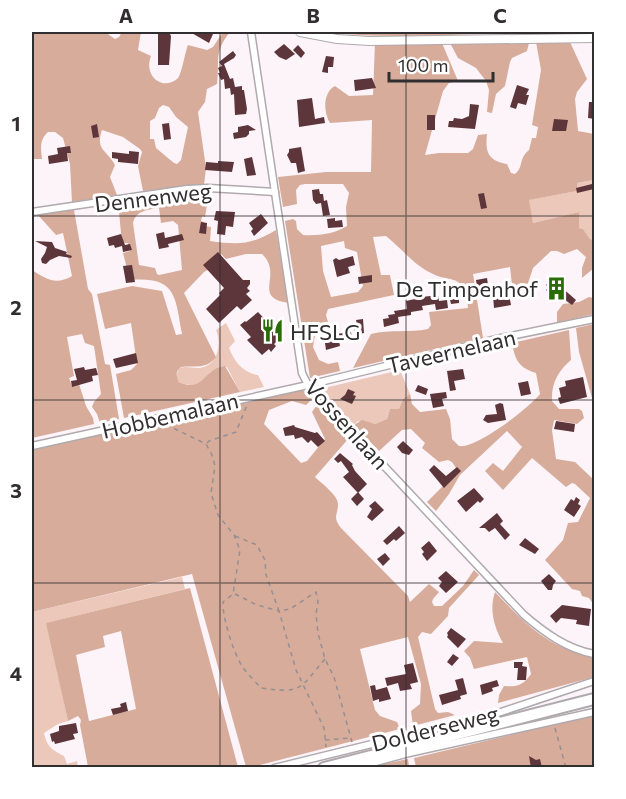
<svg xmlns="http://www.w3.org/2000/svg" width="626" height="799" viewBox="0 0 626 799" font-family="Commissioner,sans-serif">
	<rect width="100%" height="100%" fill="#fdf4fa"/>
	<g fill="#ebc8b9">
		<path d="M594 180V240L590 239 583 229 579 228V212L533 223 528 200 577 191V183Z"/>
		<path d="M226 323 235 341 229 348C234 361 243 373 258 375L264 387 240 392 227 367 222 366C204 371 202 393 179 382L176 376 179 368C186 366 191 368 198 368 218 367 222 344 216 330Z"/>
		<path d="M400 370 410 394 403 399 399 409H390L387 419 375 424 358 421 354 425 320 389Z"/>
		<path d="M182 577 185 589 47 623 68 721 58 724 44 733C47 747 52 750 64 756L67 764 77 761 78 767H33L32 612Z"/>
	</g>
	<g fill="#d7ac9a" fill-rule="evenodd">
		<path d="M32 32H105L115 39 119 37 122 32H141L138 50 151 56C143 76 163 92 178 78 182 73 185 52 188 45L207 50 213 47 223 32H230C213 53 220 62 217 84L207 89 205 102 198 112 206 168 204 185 143 191 138 166 142 152 140 149 123 137 102 130C95 150 107 150 115 165L110 177 117 195 72 202 70 164 63 138 55 132H48C39 140 41 148 42 159H32ZM163 105 169 107 176 117 188 127 181 160 177 164 174 163 156 148 154 139H150V121L155 118 159 108Z"/>
		<path d="M328 32H486V34C434 35 380 39 328 32Z"/>
		<path d="M536 42H570L587 79 577 92 575 99 578 131 594 134V180L577 183V191L529 200 533 223 579 212V228L583 229 590 239 594 240V268L582 278V268L586 257 577 249 564 254 557 251H551L533 268 527 286 512 285 510 267 473 274 483 338 353 368 371 334C390 329 409 333 428 329L431 325 429 312 468 308 466 288C452 275 446 281 431 273 414 265 401 248 386 236L373 237 381 275H390L394 295 328 309 326 315 330 329 326 332 315 335 313 347 319 360 328 364 338 362 340 371 310 378 285 221 293 219 296 221 297 229 303 235C318 236 334 234 347 226L346 207 349 193 343 184H305L300 185 296 190 297 204 283 207 278 177 326 172H371L372 120 330 123C323 112 323 92 335 86L349 96 373 95 375 43H442L458 81 449 83 443 91 425 155 439 153H468L473 149 478 135 487 134C485 152 488 161 507 164L511 173 515 174C524 167 518 159 529 150L532 138H536L538 127 532 125 541 70ZM344 241 345 248 357 252 363 286 358 292 331 297 323 271 321 246Z"/>
		<path d="M450 43H529L527 51 512 58 510 62 505 86 496 94 492 113 487 112 489 90 486 81 476 68 458 58Z"/>
		<path d="M209 193 205 217 202 216 201 221 204 222V226L211 227 210 241C239 245 251 245 276 230L288 303C251 297 284 275 262 254H246L226 259 221 254 213 261 217 265 204 272 184 293 216 357C206 370 196 365 181 367 175 371 176 376 179 382 203 394 205 367 225 366L240 392 124 418 116 374 131 370 137 364 131 323 105 329 97 294 132 286 162 291 176 335 182 334C175 297 177 276 130 280L123 253 130 251 128 243H122L119 212 121 202 179 194ZM159 208 161 223 173 221 178 225 182 270 159 275 157 274 155 268 139 265 133 223C136 210 148 210 159 208Z"/>
		<path d="M74 210 88 289 92 294 105 364 110 365 119 419 100 423 97 414 92 407 94 402 101 394 94 346 85 343 82 334 67 337 74 376 69 378 72 386 79 384 86 406 93 418 94 424 32 438V270C45 278 55 286 72 276L63 233 56 235 38 215Z"/>
		<path d="M589 297 594 298V314L557 323V312L563 304 579 302Z"/>
		<path d="M594 324V405L579 352 576 328Z"/>
		<path d="M569 330 571 360C558 371 551 384 552 401L559 409H579L582 411 584 418 577 424 554 420 552 430 556 459 575 462 594 480V605L589 598 582 596 580 591 572 589 545 560 563 540 568 523 578 522 590 498 575 484 572 483 566 487 532 458 503 490 485 471 493 463 503 471 522 447 507 431 460 475 449 494 436 511 427 502 458 471 452 462 448 460 439 462 422 448 425 443 411 429 402 430 379 451 354 425 362 420 375 424 387 419 390 409H399L403 399 410 394 412 404 420 412 446 409 450 419 452 439 459 446C476 449 529 408 540 394L536 373C519 368 515 360 512 343Z"/>
		<path d="M303 390 312 399 306 405 292 401 269 410 264 424 301 463 307 461 325 439 312 412 317 405 349 438 315 477C321 483 338 495 338 504 338 516 332 516 341 528L408 596 410 602 429 584 439 592 433 599 432 602 434 606H442L463 586 474 570 479 575 449 608 448 616 431 634 422 632 418 637 435 709 438 713 448 712 455 715 413 726 411 711 420 704 421 684 408 637 360 649 375 710 380 716 397 722 400 729 252 767H246L192 574 32 612V449Z"/>
		<path d="M190 588 238 767H88L80 725 81 720 78 716 68 721 46 623ZM121 631 136 709 89 721 76 655 105 647 103 636Z"/>
		<path d="M495 592C526 624 548 649 594 656V677L498 703 499 695 504 686C516 687 523 686 531 674L527 657 474 669 470 658 464 651 474 641 503 643C494 627 489 610 495 592Z"/>
		<path d="M594 715V767H416L414 758Z"/>
		<path d="M408 759 409 766 369 767Z"/>
	</g>
	<g fill="#5d363b">
		<path d="M158 32H169L171 36 169 65H158Z"/>
		<path d="M190 32H207L213 34 209 43Z"/>
		<path d="M284 44 295 54 286 60 279 57 274 52Z"/>
		<path d="M298 45 305 53 301 58 293 50Z"/>
		<path d="M233 51 236 55 234 58 224 64 230 79 233 78 235 87 242 86V90H244L247 109 246 114 235 115 234 94 231 95 230 88 225 89 224 79 221 80 218 73H220L218 68 222 66 219 62Z"/>
		<path d="M326 56 334 57 333 67H328V73L322 72Z"/>
		<path d="M372 78 376 88 355 91 354 80Z"/>
		<path d="M517 85 529 89 526 95H529L526 105 518 103 516 109 510 107Z"/>
		<path d="M312 98 315 119 324 117 325 123 299 127 297 100Z"/>
		<path d="M589 102H594V119L588 118Z"/>
		<path d="M470 104 479 105 475 129 448 127 449 121H453L454 118 462 119 469 116Z"/>
		<rect x="427" y="115" width="8" height="15"/>
		<path d="M554 119 568 120 566 131H552Z"/>
		<path d="M169 123 171 139 164 140 162 124Z"/>
		<path d="M97 124 99 137 93 138 91 126Z"/>
		<path d="M248 125 256 130 249 131V134L246 137 234 139 233 133 238 132V127Z"/>
		<path d="M70 146 71 153H67L68 161 49 164 48 156 58 154 57 148Z"/>
		<path d="M301 147 305 171 298 173 296 163H291L287 155 289 152V149Z"/>
		<path d="M129 151 139 152 138 164 118 162V159L112 158V152L129 154Z"/>
		<path d="M252 157 256 175 247 176 244 159Z"/>
		<path d="M218 161 234 162 232 172 205 170 206 162 218 163Z"/>
		<path d="M592 184 594 189 577 193 576 188Z"/>
		<path d="M319 189 320 194H323L324 201 327 200 330 215 323 216 321 203 316 204 313 200 312 190Z"/>
		<path d="M484 193 487 208 481 209 478 194Z"/>
		<path d="M216 211 235 212 233 227 226 226 225 235 217 234 218 221 214 220Z"/>
		<path d="M261 214 268 223 254 236 251 231 253 229 249 223Z"/>
		<path d="M335 218V221L342 220 343 227 328 228 327 219Z"/>
		<path d="M201 222 207 223 206 234 199 233Z"/>
		<path d="M164 232 165 238 182 234 184 240 168 244 169 247 159 249 156 234Z"/>
		<path d="M121 234 125 245 130 244 132 250 123 252 122 246 115 248 114 245 109 246 107 238Z"/>
		<path d="M35 241 52 242 55 248 67 252 66 254 72 256 71 258 59 256 50 260 46 264 42 263 41 259 45 253 47 247Z"/>
		<path d="M218 252 243 280H250V284L247 288 250 291 246 294 252 300 241 310 237 306 219 323 206 309 220 295 219 293 224 288 203 265Z"/>
		<path d="M353 256 355 265 348 267 350 273 337 277 333 260 336 258 339 260Z"/>
		<path d="M132 265 135 282 126 283 123 266Z"/>
		<path d="M372 275V282L359 284 358 277Z"/>
		<path d="M487 278 488 285 477 287 476 280Z"/>
		<path d="M552 279 576 300 572 305 561 297 557 300 546 290 549 287 546 285Z"/>
		<path d="M461 288 462 298 459 299V303L451 304 449 295H453L452 289Z"/>
		<path d="M421 292 422 297 438 295 439 301 447 300 448 308 436 310 435 304 422 306 423 310 411 312V315L398 317 399 323 384 327 383 319 389 318 388 315 395 314 394 311 407 309 406 301 415 299 414 293Z"/>
		<path d="M509 294 511 305 494 308 493 296Z"/>
		<path d="M258 312 274 329 276 332 274 333 280 339 274 344 276 346 271 352 269 349 262 355 247 340 251 337 240 325 245 321 246 322Z"/>
		<path d="M363 319 364 333 355 335 353 326 357 325 356 320Z"/>
		<path d="M351 332 352 339 339 341 340 346 326 350 325 343 330 342V339L336 338V334Z"/>
		<path d="M136 353 138 363 116 368 113 359Z"/>
		<path d="M84 367 85 370 96 368 98 375 92 376 93 381 72 387 71 381 77 380 74 369Z"/>
		<path d="M463 369 465 379 454 381 456 390 450 391 447 371Z"/>
		<path d="M583 377 587 397 560 404 558 398 561 397 559 388 566 386 565 381Z"/>
		<path d="M528 381 531 394 521 396 518 383Z"/>
		<path d="M418 385 428 389 426 395 415 391Z"/>
		<path d="M348 389 355 392 353 395 356 396 352 404 340 399 345 395Z"/>
		<path d="M446 392 447 398 442 399 444 406 433 408 430 394Z"/>
		<path d="M500 403 503 404 506 420 488 423 483 420 486 415 497 414 495 405Z"/>
		<path d="M556 421 575 424 574 432 554 429Z"/>
		<path d="M294 425 295 427 315 433 317 432 325 441 318 447 311 440 308 443 302 437 295 439 294 435 285 436 283 428Z"/>
		<path d="M403 441 413 450 409 455 402 453 397 447Z"/>
		<path d="M340 453 353 464 352 465 355 471 367 484 358 493 343 477 349 472 341 461 338 463 334 459Z"/>
		<path d="M434 465 446 476 457 467 461 471 444 488 429 470Z"/>
		<path d="M474 488 484 499 480 503 478 501 466 512 457 501Z"/>
		<path d="M358 492 364 499 357 506 351 499Z"/>
		<path d="M576 497 580 500 578 504 581 506 574 517 564 510 571 499 574 501Z"/>
		<path d="M375 501 384 510 372 521 367 517 372 509 369 506Z"/>
		<path d="M497 513 503 521 500 524 510 535 505 540 495 528 489 532 485 528H479Z"/>
		<path d="M399 526 405 533 396 541 394 539 387 545 383 541Z"/>
		<path d="M525 538 539 549 535 554 519 545Z"/>
		<path d="M429 541 437 551 427 561 422 554 424 552 421 548Z"/>
		<path d="M385 553 390 559 383 566 377 559Z"/>
		<path d="M446 571 458 582 446 593 439 586 442 582 438 578Z"/>
		<path d="M549 574 556 581 553 585 552 590H548L541 581Z"/>
		<path d="M562 605 591 609 589 626 576 624 577 620 561 618 556 623 550 616Z"/>
		<path d="M451 628 466 639 458 648 447 637 448 635 447 633Z"/>
		<path d="M453 654 459 658 452 666 447 662Z"/>
		<path d="M514 662H523L522 666 527 667 526 680H517L518 668H514Z"/>
		<path d="M413 663 418 682 410 684 412 689 400 691 398 683 387 686 385 678 406 674 404 665Z"/>
		<path d="M463 678 467 694 460 696 461 699 442 705 439 695 458 690 455 680Z"/>
		<path d="M497 680 499 686 492 688 493 691 482 695 480 685Z"/>
		<path d="M375 685 376 690 387 687 391 699 379 702V699L373 701 370 686Z"/>
		<path d="M126 702 128 711 113 715 111 709 121 707 120 704Z"/>
		<path d="M76 723 78 733 73 734 75 739 55 744 54 741 52 742 50 734 59 731V726Z"/>
		<path d="M529 756 536 760 540 759 542 768H531Z"/>
	</g>
	<g fill="none" stroke-linecap="round" stroke-linejoin="round">
		<defs>
			<g id="minor">
				<path d="M251 32 302 373 308 385 524 615C545 633 567 649 594 654"/>
				<path d="M32 212 187 189 208 188 275 192"/>
				<path d="M32 446 308 385 496 339 594 319"/>
				<path d="M274 768 498 713 594 681"/>
				<path d="M354 768 409 753 594 712"/>
			</g>
			<path id="tertiary" d="M300 32 337 39 369 41 594 38"/>
			<path id="primary" d="M324 768 594 699"/>
		</defs>
		<use href="#minor" stroke="#b0a9ad" stroke-width="9"/>
		<use href="#tertiary" stroke="#b0a9ad" stroke-width="10"/>
		<use href="#primary" stroke="#b0a9ad" stroke-width="14"/>
		<g stroke="#958f93" stroke-width="1.5" stroke-dasharray="4.5 4.5" stroke-linecap="butt">
			<path d="M168 422 173 428 206 444 212 455 215 466 211 493 218 515 234 535 240 550 233 594 223 602C222 617 234 654 242 666 247 674 255 681 261 688 303 694 299 689 325 659"/>
			<path d="M207 443 209 441 236 432 247 405"/>
			<path d="M235 536 257 545 265 560 266 575 279 611 290 609 316 592 318 602 316 614 318 633 325 659 334 677 352 742"/>
			<path d="M235 594 257 605 279 611 296 670 324 728 326 747"/>
			<path d="M555 728 566 768"/>
			<path d="M325 740 350 738"/>
		</g>
		<use href="#minor" stroke="#fff" stroke-width="6"/>
		<use href="#tertiary" stroke="#fff" stroke-width="8"/>
		<use href="#primary" stroke="#fff" stroke-width="10"/>
	</g>
	<path fill="none" stroke="#312e30" stroke-width="1.5" stroke-opacity="0.55" d="M220 32V768M406 32V768M32 216H594M32 400H594M32 583H594"/>
	<defs>
		<symbol id="building-bare" viewBox="-9 -9 18 18"><path d="M-4-6H4V6H1V3H-1V6H-4ZM-2.5-4.3h1.7v1.8h-1.7ZM.8-4.3h1.7v1.8H.8ZM-2.5-1h1.7V.8h-1.7ZM.8-1h1.7V.8H.8Z" fill="#276c05" stroke="#fff" stroke-width="2.5" paint-order="stroke"/></symbol>
		<symbol id="restaurant-bare" viewBox="-9 -9 18 18"><path d="M-5-6h1v4h1v-4h1v4h1v-4h1v5L-1.5 .5V6h-2V.5L-5-1ZM5-6V6H3V1.5H1.5Q1.5-4 5-6Z" fill="#276c05" stroke="#fff" stroke-width="2.5" paint-order="stroke"/></symbol>
	</defs>
	<g fill-rule="evenodd">
		<use href="#building-bare" x="540" y="272" width="33" height="33"/>
		<use href="#restaurant-bare" x="256" y="314" width="33" height="33"/>
	</g>
	<g text-anchor="middle" dominant-baseline="central" stroke-width="6" stroke-linejoin="round" paint-order="stroke">
		<g font-size="22" fill="#312e30" stroke="#fff">
			<text transform="translate(153 197) rotate(-7)">Dennenweg</text>
			<text transform="translate(451 351) rotate(-13)">Taveernelaan</text>
			<text transform="translate(170 415) rotate(-13)">Hobbemalaan</text>
			<text transform="translate(347 424) rotate(48)">Vossenlaan</text>
			<text transform="translate(435 728) rotate(-14)">Dolderseweg</text>
		</g>
		<g font-size="22" fill="#312e30" stroke="#fff" text-anchor="end">
			<text x="538" y="288">De Timpenhof</text>
			<text x="290" y="331" text-anchor="start">HFSLG</text>
		</g>
	</g>
	<rect width="626" height="799" fill="none" stroke="#ffffff" stroke-width="66"/>
	<path d="M389 72v9h104v-9" fill="none" stroke="#312e30" stroke-width="3"/>
	<text x="398" y="72" font-size="18" fill="#312e30" stroke="#ffffff" stroke-width="4.5" paint-order="stroke">100 m</text>
	<rect x="33" y="33" width="560" height="733" fill="none" stroke="#312e30" stroke-width="2"/>
	<g font-size="20" text-anchor="middle" font-weight="bold" fill="#312e30">
		<text x="126" y="23">A</text>
		<text x="313" y="23">B</text>
		<text x="500" y="23">C</text>
		<text x="16" y="131">1</text>
		<text x="16" y="315">2</text>
		<text x="16" y="498">3</text>
		<text x="16" y="681">4</text>
	</g>
</svg>
